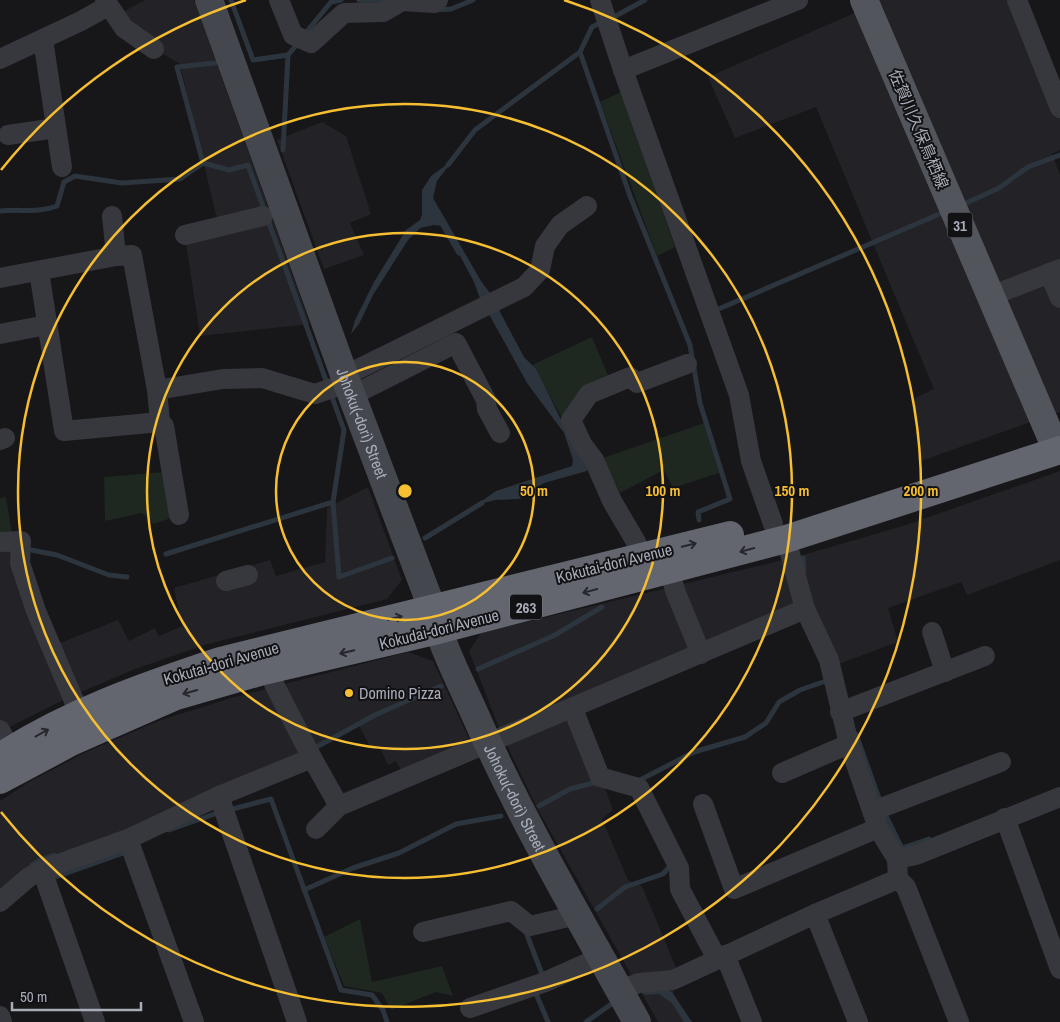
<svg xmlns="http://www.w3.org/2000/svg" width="1060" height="1022" viewBox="0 0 1060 1022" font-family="'Archivo Narrow','Noto Sans JP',sans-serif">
	<rect width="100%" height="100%" fill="#171619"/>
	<g fill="#232226">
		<path d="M145 0H194L310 324 200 336 186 243 221 236 180 64 160 52 119 14Z"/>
		<path d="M872 0H1012L1060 117V150L1052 154 1060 175V262L1044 269 1060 308V412L1052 415Z"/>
		<path d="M859 11 1036 420 921 461 911 400 934 389 816 107 735 138 708 77Z"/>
		<path d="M322 122 346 136 371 214 350 223 364 255 324 269 277 140Z"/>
		<path d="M1060 471V560L967 595 961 582 888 608 898 642 825 669 797 607 573 702 613 810 602 819 628 880 642 886 677 970 673 997 689 1022H658L536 806 501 733 469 651 481 633 803 555 906 525Z"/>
		<path d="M368 487 402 580 387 599 208 644 135 669 67 698 0 732V549L16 550 50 647 118 620 129 641 155 628 159 636 182 626 174 588 270 560 276 576 325 562 327 508Z"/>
		<path d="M408 652 433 661 472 745 403 774 396 761 388 765 380 748 372 750 357 722 304 752 0 897V801L29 782 86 752 161 720 231 698Z"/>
	</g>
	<g fill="#1e2720">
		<path d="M621 92 675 247 657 256 600 102Z"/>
		<path d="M592 337 610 380 562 418 532 365Z"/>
		<path d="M704 423 719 473 673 488 664 470 620 493 603 458Z"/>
		<path d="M164 472 171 518 154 524 142 513 105 521 104 477Z"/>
		<path d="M6 497 12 534H0V498Z"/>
		<path d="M360 919 372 982 442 966 453 996 436 992 391 1010 382 993 344 986 324 937Z"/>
	</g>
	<g fill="#2c353d">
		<path d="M453 160 437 181 433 198 481 281 490 293 524 357 536 369 572 442 587 468V471L544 483 519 499 495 500 476 505 496 491 572 466 573 460 564 433 527 383 479 296 474 282 444 226 434 225 420 228 408 240 373 295 359 324 351 334 355 320 374 282 406 230 420 220 422 214V190L431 176Z"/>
		<path d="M660 986 672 992 692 1022H684L672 1003 659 994 646 995 641 993Z"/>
	</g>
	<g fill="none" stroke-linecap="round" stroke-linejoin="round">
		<g stroke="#2c353d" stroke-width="5">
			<path d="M231 0 253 60 288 55"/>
			<path d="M359 0H385"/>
			<path d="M436 10 451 9 473 0"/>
			<path d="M610 19 645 0"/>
			<path d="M304 35 331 2 341 0"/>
			<path d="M580 52 630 196 690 345 700 403 730 499 698 512 699 520"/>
			<path d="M283 150 288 55 299 42"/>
			<path d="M203 163 177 67 215 63"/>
			<path d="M448 165 475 130 580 52 592 27 602 22"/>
			<path d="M964 204 999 188 1028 167 1060 155"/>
			<path d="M0 211C19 209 39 213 57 206L64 182 75 176 122 183 180 179 203 163 229 170 248 165 328 386"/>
			<path d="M441 222 459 253"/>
			<path d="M714 311 944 212"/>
			<path d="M331 394 344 430 333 502"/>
			<path d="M425 538 482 503"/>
			<path d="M31 550 57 555 109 575 127 577"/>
			<path d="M166 554 333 502 339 577 392 558"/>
			<path d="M803 558 804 570"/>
			<path d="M478 669 553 636 602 607"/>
			<path d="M856 734 881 804"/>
			<path d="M311 750 375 715 441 686"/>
			<path d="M637 780 638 781 694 752 745 737 766 723 779 702 800 690 826 681"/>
			<path d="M539 806 570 789 593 783"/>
			<path d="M229 810 271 799 341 990 372 995 383 1010 387 1022"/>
			<path d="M884 812 902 848 929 839"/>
			<path d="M169 830 220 812"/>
			<path d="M32 865 38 861 54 855"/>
			<path d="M50 879 129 851"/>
			<path d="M304 890 353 868 399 853 456 824 501 816"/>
			<path d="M597 909 625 887 663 874 671 865 670 863"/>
			<path d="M527 929V935L542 974V977"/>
			<path d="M538 990 537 996 548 1022"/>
			<path d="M586 1022 610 1005"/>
		</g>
		<g stroke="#37383e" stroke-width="20">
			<path d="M105 0 124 28 154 49"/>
			<path d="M279 0 293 35 311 43 344 13 383 12 402 1 434 3 438 0"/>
			<path d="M600 0 623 70 739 395 751 461 773 524"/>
			<path d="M1017 0 1060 108"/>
			<path d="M43 39 62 167"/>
			<path d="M0 59 81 21 108 6"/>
			<path d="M623 70 798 0"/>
			<path d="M8 135 56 128"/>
			<path d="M112 216 116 256"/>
			<path d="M185 235 263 216"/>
			<path d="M39 271 64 431 160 422 157 390"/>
			<path d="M1049 273 1060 298"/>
			<path d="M0 278 116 256 132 255 157 390 223 379 262 378 315 394 347 383"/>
			<path d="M991 296 1060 269"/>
			<path d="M0 334 47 325"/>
			<path d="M344 376 524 287 540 270 545 246 560 225 587 206"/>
			<path d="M351 396 456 343 486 400 487 409 500 433"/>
			<path d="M160 422 164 426 179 515"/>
			<path d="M0 440 5 438"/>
			<path d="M786 539 805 609 829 660 849 744 878 828 897 859 916 855 1060 797"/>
			<path d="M0 542 21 541 20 563 36 611 80 715"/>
			<path d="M641 557 636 542 612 501 594 460 582 444 571 420 589 394 630 377 637 383 687 364"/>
			<path d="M669 570 676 593 701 654"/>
			<path d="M226 581 248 575"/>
			<path d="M932 632 945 672"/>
			<path d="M270 670 274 684 312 758"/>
			<path d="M573 709 600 777 639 788 679 868 680 889 717 959"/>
			<path d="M840 712 985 656"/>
			<path d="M0 730 11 750"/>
			<path d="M782 773 849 744"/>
			<path d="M219 796 297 1022"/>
			<path d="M703 804 734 889 878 828"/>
			<path d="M873 811 1001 762"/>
			<path d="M1005 818 1060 969"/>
			<path d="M316 829 339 806 805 609"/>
			<path d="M128 839 194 1022"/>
			<path d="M42 870 95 1022"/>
			<path d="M898 879 906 887 959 1022"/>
			<path d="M0 902 29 877 42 870 128 839 219 796 312 758 339 806"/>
			<path d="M815 914 858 1022"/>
			<path d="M423 932 511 911 530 926 577 915"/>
			<path d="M725 955 752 1022"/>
			<path d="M619 990 639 983 673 980 815 914 898 879 897 859"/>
			<path d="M470 1008 545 982 601 957"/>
			<path d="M0 1016 2 1022"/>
		</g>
		<path stroke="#45474e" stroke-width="28" id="s1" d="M209 0 347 383 432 608C441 644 458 677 473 710 520 818 580 919 637 1022"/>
		<path stroke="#53555d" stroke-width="28" d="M864 0 1057 451"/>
		<g stroke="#63666f" stroke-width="28">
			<path d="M0 757C67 713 144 686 220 661L730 535"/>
			<path d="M0 780 71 742 176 696 263 671 438 630 786 539 1060 450"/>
		</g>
	</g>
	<defs><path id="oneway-shaft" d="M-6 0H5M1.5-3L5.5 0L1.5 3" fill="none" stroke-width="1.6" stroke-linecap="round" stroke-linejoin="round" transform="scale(1.25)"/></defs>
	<g stroke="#26262b">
		<use href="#oneway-shaft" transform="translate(689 545) rotate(-14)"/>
		<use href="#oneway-shaft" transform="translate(747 550) rotate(165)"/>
		<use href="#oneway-shaft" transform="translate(590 591) rotate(165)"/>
		<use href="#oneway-shaft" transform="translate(395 618) rotate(-14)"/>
		<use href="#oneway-shaft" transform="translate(347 652) rotate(167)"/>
		<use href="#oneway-shaft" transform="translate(190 692) rotate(164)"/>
		<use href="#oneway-shaft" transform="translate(42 733) rotate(-29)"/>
	</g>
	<g fill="none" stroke="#f6be31" stroke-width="2.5">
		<circle cx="405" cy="491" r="129"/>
		<circle cx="405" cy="491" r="258"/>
		<circle cx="405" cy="491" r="387"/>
		<path d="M1 170A516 516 0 0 1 246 0M564 0A516 516 0 1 1 1 812"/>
	</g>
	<circle fill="#f6be31" stroke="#121114" stroke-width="2" cx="349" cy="693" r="5"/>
	<g text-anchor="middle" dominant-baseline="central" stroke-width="4" stroke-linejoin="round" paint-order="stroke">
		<g fill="#121114" stroke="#7b7e88" stroke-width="1">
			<rect x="947.5" y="212.5" width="25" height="25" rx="4"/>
			<rect x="510" y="594.5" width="32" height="25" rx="4"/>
		</g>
		<g font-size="15" font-weight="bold" fill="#a8acb9">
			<text x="960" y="225">31</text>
			<text x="526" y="607">263</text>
		</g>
		<g font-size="16" fill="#a8acb9" stroke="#121114">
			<text transform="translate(919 129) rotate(67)">佐賀川久保鳥栖線</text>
			<text stroke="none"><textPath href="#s1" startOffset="450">Johoku(-dori) Street</textPath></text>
			<text transform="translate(614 563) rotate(-14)">Kokutai-dori Avenue</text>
			<text transform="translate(439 629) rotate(-14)">Kokudai-dori Avenue</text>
			<text transform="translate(221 663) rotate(-16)">Kokutai-dori Avenue</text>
			<text stroke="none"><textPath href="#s1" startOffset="855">Johoku(-dori) Street</textPath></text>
		</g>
		<g font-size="16" fill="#a8acb9" stroke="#121114" text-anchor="start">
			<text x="359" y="693">Domino Pizza</text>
		</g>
	</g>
	<circle cx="405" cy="491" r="8" fill="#f6be31" stroke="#121114" stroke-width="2.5"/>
	<g font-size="15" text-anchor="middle" font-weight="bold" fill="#f6be31" stroke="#121114" stroke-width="4" stroke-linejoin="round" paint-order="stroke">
		<text x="534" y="496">50 m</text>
		<text x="663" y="496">100 m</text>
		<text x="792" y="496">150 m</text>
		<text x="921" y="496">200 m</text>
	</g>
	<path d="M12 1002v8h129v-8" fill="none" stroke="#a8acb9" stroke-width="2.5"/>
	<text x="20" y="1002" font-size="15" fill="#a8acb9" stroke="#121114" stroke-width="4" paint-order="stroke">50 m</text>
</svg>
